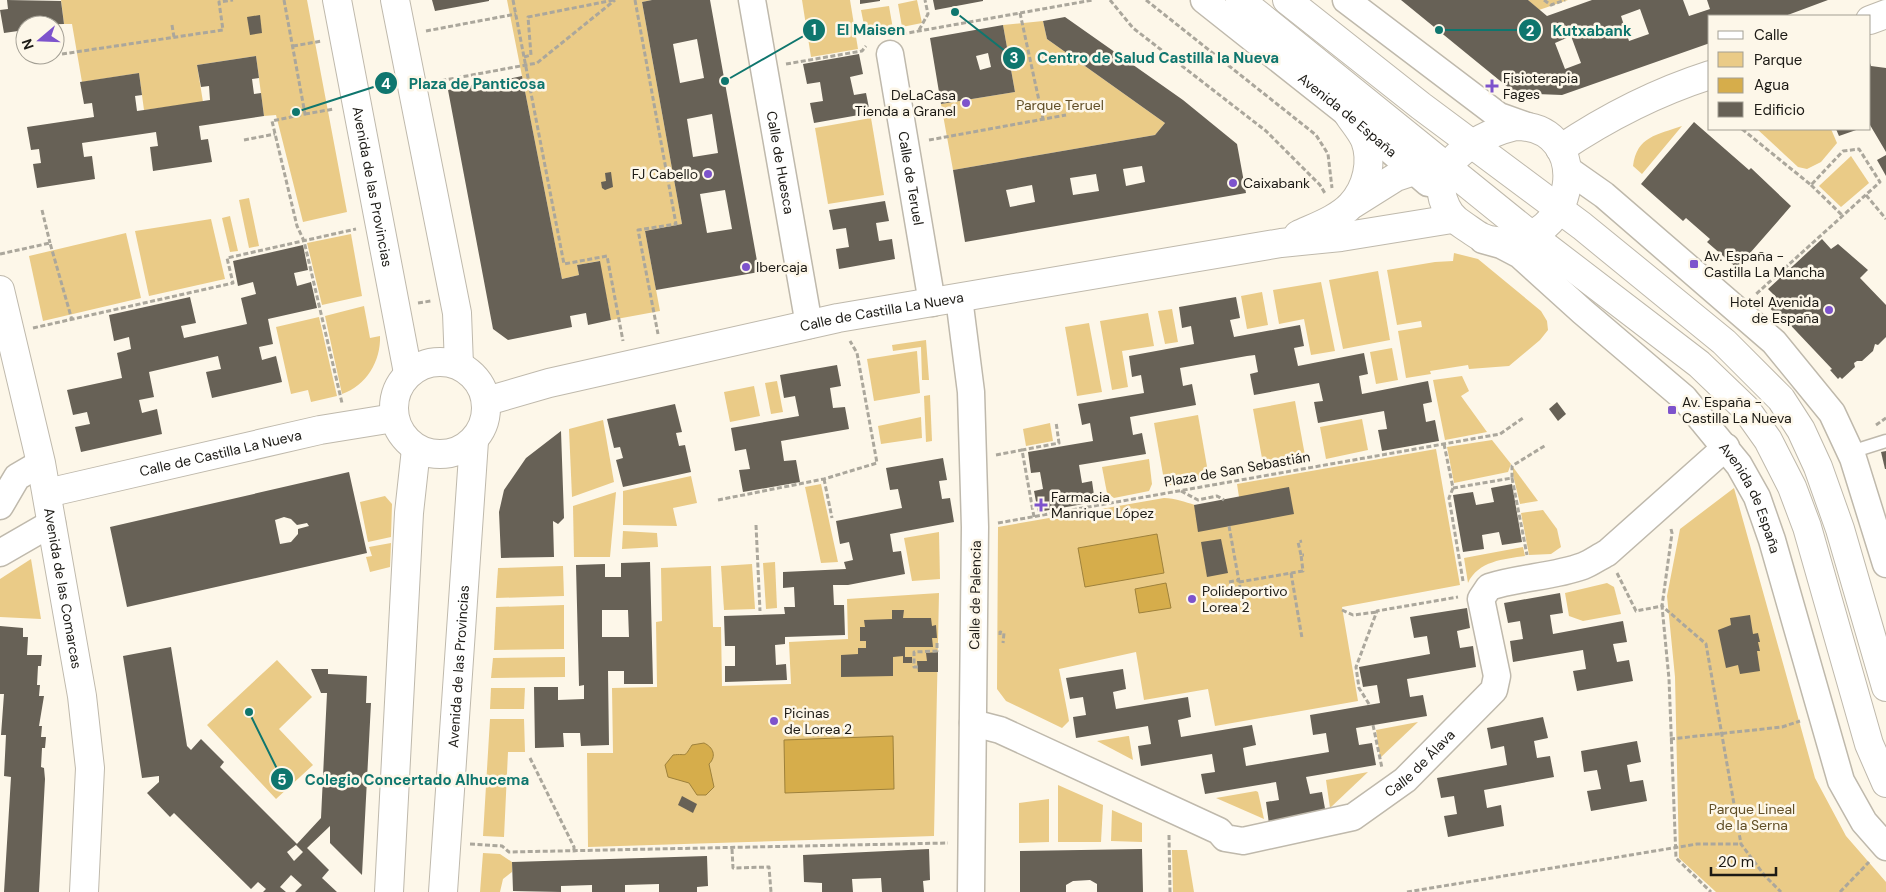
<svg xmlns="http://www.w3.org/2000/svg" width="1886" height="892" viewBox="0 0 1886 892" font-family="'DM Sans',sans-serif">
	<rect width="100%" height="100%" fill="#fdf7e9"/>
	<g fill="#eacb87">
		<path d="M61 0H307L347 212 303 222 276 115 264 116 256 56 197 65 203 102 144 110 139 73 82 82 72 24H64Z"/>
		<path d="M507 0H652L642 2 682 224 645 231 660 311 611 320 599 261 577 265 579 275 562 279Z"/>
		<path d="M802 0H850L858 49 811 57Z"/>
		<path d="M917 0 922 23 902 27 898 4Z"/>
		<path d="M1528 0H1568L1539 10Z"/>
		<path d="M889 6 893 29 871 32 864 25 861 10Z"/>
		<path d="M1043 21 1047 39 1165 123 1155 135 953 170 941 104 1015 92 1003 25Z"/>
		<path d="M871 118 884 195 828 204 815 128Z"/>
		<path d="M1682 126 1642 174 1633 166C1637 136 1657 135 1682 126Z"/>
		<path d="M1757 129H1831L1837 143 1821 162 1807 169 1798 167Z"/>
		<path d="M1851 156 1869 183 1841 207 1819 186Z"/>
		<path d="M249 198 259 246 249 248 239 200Z"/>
		<path d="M230 216 238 251 230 252 222 218Z"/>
		<path d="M211 219 225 279 149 296 135 231Z"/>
		<path d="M126 233 141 298 43 321 29 256Z"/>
		<path d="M351 234 362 296 322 305 307 243Z"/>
		<path d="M1454 253 1478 259 1541 311 1547 321 1548 330 1540 340 1509 366 1469 369 1468 365 1430 371 1431 374 1406 378 1398 331 1422 327 1421 321 1397 325 1387 270 1435 262 1453 261Z"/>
		<path d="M1378 271 1390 340 1343 349 1329 280Z"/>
		<path d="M1321 282 1335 351 1311 355 1304 319 1279 324 1273 290Z"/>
		<path d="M1262 292 1268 325 1247 329 1241 296Z"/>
		<path d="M364 306 370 338 380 336C381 361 366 386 342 394L325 316Z"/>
		<path d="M1172 309 1178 342 1165 344 1158 311Z"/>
		<path d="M1148 313 1154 346 1122 351 1128 387 1112 390 1100 321Z"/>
		<path d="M319 317 337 396 311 402 308 390 291 394 276 327Z"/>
		<path d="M1089 323 1102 392 1077 396 1065 327Z"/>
		<path d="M926 340 929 380H922L921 347 893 351 892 345Z"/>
		<path d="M1392 348 1398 380 1376 384 1370 352Z"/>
		<path d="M917 351 920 393 874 401 867 359Z"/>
		<path d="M1462 376 1469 391 1461 396 1487 432 1445 440 1433 380Z"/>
		<path d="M777 381 783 412 771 414 765 383Z"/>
		<path d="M754 386 760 416 730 422 724 392Z"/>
		<path d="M930 395 932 441 926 442 924 396Z"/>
		<path d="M1295 401 1306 461 1264 469 1253 409Z"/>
		<path d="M1198 415 1209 478 1165 486 1154 423Z"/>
		<path d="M921 417 922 438 881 444 878 426Z"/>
		<path d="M1362 419 1368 450 1326 459 1320 427Z"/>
		<path d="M603 420 614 482 572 497 569 429Z"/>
		<path d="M1050 423 1053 441 1026 446 1023 429Z"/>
		<path d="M1492 440 1511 464 1508 472 1454 483 1447 447Z"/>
		<path d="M1436 449 1460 585 1342 607 1358 701 1215 726 1208 689 1144 700 1136 652 1059 669 1068 715 1069 721 1062 728 1006 701 997 689 998 527 1164 498C1175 498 1185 502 1195 505 1204 507 1229 499 1239 497L1237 484Z"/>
		<path d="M1149 459 1152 484 1149 491 1114 498 1107 493 1102 467Z"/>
		<path d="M1513 467 1538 501 1520 504 1513 475Z"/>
		<path d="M691 476 697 503 673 508 677 526 623 525V491Z"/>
		<path d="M821 484 838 562 821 563 805 487Z"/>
		<path d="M1734 488 1815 778 1846 836 1886 882V892H1716L1679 858 1675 677 1667 596 1680 529Z"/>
		<path d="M616 492 610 557H574L573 506Z"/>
		<path d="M385 496 392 504 391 537 368 542 360 502Z"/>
		<path d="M1543 510 1557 529 1561 547 1551 554 1529 555 1521 513Z"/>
		<path d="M623 531 657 533 658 547 622 549Z"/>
		<path d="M939 532 940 579 912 581 904 538Z"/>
		<path d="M391 543 390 567 370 572 366 557 372 556 369 547Z"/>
		<path d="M1523 547 1525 556C1504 559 1478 561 1468 583L1464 558Z"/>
		<path d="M31 559 41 619 0 617V579Z"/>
		<path d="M775 562 777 608 766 609 763 563Z"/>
		<path d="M752 564 755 609 724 610 721 566Z"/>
		<path d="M563 566 564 596 496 598 498 568Z"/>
		<path d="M711 566 713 627H721L722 686 791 684 789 642 848 639 847 599 939 593 934 836 588 847 587 753H613L612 688 657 687 656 622 662 621 661 568Z"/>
		<path d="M1607 583 1614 587 1621 614 1583 621 1569 616 1565 593Z"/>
		<path d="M564 605V649L494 650 496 607Z"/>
		<path d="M565 657V677L491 678 493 658Z"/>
		<path d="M277 660 312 697 279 729 313 765 276 799 207 725Z"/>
		<path d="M491 688H525L524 709H490Z"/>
		<path d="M490 719H524L525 752H508L504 837 483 836Z"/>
		<path d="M1418 722 1380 758 1376 730Z"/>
		<path d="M1129 736 1133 760 1097 741 1128 736Z"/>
		<path d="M1368 772 1330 808 1326 780Z"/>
		<path d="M1058 785 1103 805 1101 842H1058Z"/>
		<path d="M1258 792 1264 819 1216 798 1256 791Z"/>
		<path d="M1049 799V842L1019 843V803Z"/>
		<path d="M1112 810 1142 823V842L1111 841Z"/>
		<path d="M1172 850H1187L1194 892H1173Z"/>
		<path d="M483 853 500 854 512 862V872L503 879 500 892H480Z"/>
	</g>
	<g fill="#d6ad4b" stroke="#9e813b">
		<path d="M1157 534 1164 573 1085 587 1078 548Z"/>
		<path d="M1166 583 1171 608 1139 613 1135 589Z"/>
		<path d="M893 736 894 789 785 793 784 740Z"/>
		<path d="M704 743C713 747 717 756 709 764L714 787 706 795H697L689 783 668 777 665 765 673 755C688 753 683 759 692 745Z"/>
	</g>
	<g fill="#676156" fill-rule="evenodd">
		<path d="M7 0 61 1 64 24 25 25V30L4 33 0 10 8 9Z"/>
		<path d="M432 0H489V1L435 11Z"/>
		<path d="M652 0H710L759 272 656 290 645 231 682 224 642 2ZM697 39 704 78 680 83 673 44ZM712 114 718 153 693 157 687 119ZM725 190 732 229 707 233 700 194Z"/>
		<path d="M860 0H880V1L860 4Z"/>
		<path d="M933 0H983V1L935 10Z"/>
		<path d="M1401 0H1528L1547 16 1592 0H1683L1689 16 1710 9 1707 0H1828L1785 16H1710V43L1562 95 1515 93ZM1640 9 1649 34 1629 41 1621 16ZM1571 36 1581 63 1565 69 1555 43Z"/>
		<path d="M260 15 262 33 250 35 247 17Z"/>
		<path d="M1065 17 1183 100 1237 144 1246 193 965 242 953 170 1155 135 1165 123 1047 39 1043 21ZM1142 166 1145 182 1126 186 1123 169ZM1096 174 1099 191 1073 195 1070 178ZM1032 185 1035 202 1010 207 1006 190Z"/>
		<path d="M1003 25 1015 92 941 104 930 38ZM988 53 991 67 980 70 976 56Z"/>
		<path d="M859 54 863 74 850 77 854 95 866 93 870 113 814 123 810 103 823 101 820 82 807 84 803 64Z"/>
		<path d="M256 56 259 78 252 79 254 94 261 93 264 116 199 126 201 140 208 139 212 162 153 171 150 147 158 146 156 132 82 143 84 157 92 156 95 179 37 188 33 164 41 163 39 149 31 150 27 127 94 117 92 103 84 104 80 82 139 73 142 95 135 96 137 111 144 110 210 100 209 86 201 87 197 65Z"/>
		<path d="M1870 63 1871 66 1886 68V152L1870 125Z"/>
		<path d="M522 76 562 279 579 275 577 265 600 261 611 320 588 325 586 313 570 316 572 327 508 340 493 329 448 90 476 84 477 91 495 87 494 82Z"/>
		<path d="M1694 122 1749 170 1751 168 1791 206 1737 268 1707 242 1710 239 1686 218 1683 221 1641 184Z"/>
		<path d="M1836 129H1859L1839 136Z"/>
		<path d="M1886 155V176L1877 160Z"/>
		<path d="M611 172 613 187 605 190 602 188 601 182 606 181 605 173Z"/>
		<path d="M885 201 889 221 876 223 879 241 892 239 895 259 839 269 836 249 849 247 846 228 833 230 829 210Z"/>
		<path d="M1822 239 1831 249 1838 244 1868 270 1860 278 1886 305V337L1878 345 1875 344 1873 351 1862 361H1857L1854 363 1855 367 1842 379 1840 377 1838 379 1830 370 1832 369 1779 313 1776 315 1769 307 1776 297 1768 289Z"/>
		<path d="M303 245 308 270 294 273 297 286 311 282 317 308 268 319 273 344 259 347 262 360 276 356 282 382 212 398 206 372 221 369 218 356 149 372 154 397 139 400 142 413 157 409 162 434 81 452 75 427 90 424 87 412 73 415 67 390 122 378 117 353 131 349 129 337 114 341 109 315 190 297 196 323 181 326 184 338 247 324 241 298 256 294 253 282 238 286 233 261Z"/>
		<path d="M1236 297 1240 318 1230 320 1234 337 1300 325 1304 346 1294 348 1298 366 1364 353 1368 374 1359 376 1362 394 1428 381 1432 402 1423 404 1426 422 1435 420 1439 441 1382 451 1378 430 1387 429 1384 411 1318 423 1314 402 1323 401 1319 383 1254 395 1250 374 1258 372 1255 355 1247 356 1180 368 1183 386 1192 384 1196 405 1130 417 1133 435 1142 433 1146 454 1079 465 1082 483 1092 481 1095 502 1038 512 1034 491 1043 489 1040 472 1031 473 1028 452 1093 441 1090 423 1082 425 1078 404 1144 393 1141 375 1132 377 1129 356 1194 344 1191 326 1182 328 1179 307Z"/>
		<path d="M837 365 841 386 830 388 833 408 845 407 849 429 781 441 784 461 796 460 800 482 743 492 739 470 750 469 746 449 735 451 731 428 799 416 795 396 784 398 780 375Z"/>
		<path d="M1557 402 1566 414 1558 421 1549 409Z"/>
		<path d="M675 404 682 432 676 433 679 446 685 445 691 472 623 487 616 460 623 458 620 447 614 448 607 419Z"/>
		<path d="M561 431 564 518 558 524 553 521 554 557 501 558 499 512 504 490 526 458Z"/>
		<path d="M1886 451V469H1885L1881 452Z"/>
		<path d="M943 458 947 480 939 481 942 499 950 498 954 522 890 534 893 552 901 551 905 574 848 585H833L834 605H844L845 635 785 637V644L775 645 776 665 786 664 787 680 725 682V666H735V646H725L724 616 785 614 784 607H795L794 587 783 588V572L846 569 844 562 853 560 849 542 840 544 836 521 902 508 898 489 890 490 886 468Z"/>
		<path d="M349 472 367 553 127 607 110 527ZM284 517 291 519 297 525 307 523 309 526 298 529V534L291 542 280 544 275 520Z"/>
		<path d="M1512 484 1522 542 1502 545 1499 532 1482 535 1484 549 1463 552 1453 495 1473 492 1476 505 1494 502 1491 488Z"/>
		<path d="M1289 487 1294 514 1198 532 1194 505Z"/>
		<path d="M1221 539 1228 573 1207 577 1201 542Z"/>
		<path d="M650 562 653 684H624V671H608L609 745 581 746 580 733H563L564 747 535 748 534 687H558V700L584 699V685L579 686 576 565 605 564V577H621V563ZM602 610H628L629 637H602Z"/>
		<path d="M1560 593 1563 613 1550 615 1553 634 1623 621 1627 642 1613 644 1617 662 1629 660 1633 681 1577 691 1573 671 1586 669 1583 650 1513 662 1510 641 1523 639 1520 621 1508 623 1504 603Z"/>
		<path d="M1467 608 1470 628 1457 631 1460 648 1473 646 1476 667 1407 679 1410 697 1423 695 1427 716 1356 728 1359 745 1372 743 1376 765 1306 777 1310 794 1322 792 1326 814 1269 824 1266 802 1279 800 1276 782 1205 794 1201 774 1215 772 1212 754 1141 766 1138 746 1151 744 1148 726 1076 738 1073 717 1086 715 1083 697 1070 699 1066 678 1123 669 1126 689 1113 692 1116 709 1188 697 1191 717 1178 720 1181 737 1252 725 1256 745 1243 748 1246 766 1329 752 1326 733 1313 735 1310 715 1380 703 1377 685 1363 687 1359 667 1430 654 1427 636 1414 638 1410 617Z"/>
		<path d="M892 610H904L903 618H931L932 626 936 625 937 638H932L933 647H905V657H912V663H903V656L893 657V676L841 677V655L858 654V648H866V641H860V627H865L864 620 892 619Z"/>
		<path d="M1750 615 1753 634 1758 633 1760 642H1758L1760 651H1757L1760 671 1740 674 1738 665 1726 668 1718 630 1731 625 1730 618Z"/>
		<path d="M0 626 23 628V637H28L27 655H42L41 666H38L37 685H40L39 696H44L39 726H42L41 737H46L45 748H42L41 767 44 768 45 779 39 892H4L11 777 4 776 6 735H1L4 694H0Z"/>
		<path d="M171 647 187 746 191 750 201 739 224 762 220 767 297 844 287 852 294 861 303 852 296 845 321 818 327 693H321L311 669H328V674L367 676 366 703H371L362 875 330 843V826L307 848 329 870 322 878 337 892H295L302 885 291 875 280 887 286 892H263L266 889 258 882 251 889 174 813 170 817 147 793 159 782V776L142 778 123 656Z"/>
		<path d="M938 652V672H918L917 661H927L926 653Z"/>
		<path d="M1543 717 1548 738 1534 741 1537 758 1550 756 1554 777 1484 790 1487 808 1501 805 1504 826 1448 837 1444 816 1457 814 1454 796 1441 798 1437 778 1507 765 1504 746 1491 749 1487 728Z"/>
		<path d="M1637 741 1641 762 1627 765 1630 782 1643 780 1647 801 1591 811 1587 791 1601 789 1597 770 1584 772 1581 751Z"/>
		<path d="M682 796 697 804 693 813 678 805Z"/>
		<path d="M929 849 930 880 923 881 924 892H882L881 878 852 879 853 892H822V883L804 882 803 855Z"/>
		<path d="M1142 849 1143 892H1097V884L1090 880 1073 881 1066 885V892H1020V851Z"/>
		<path d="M707 856 708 886 697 887V892H659V884L625 885V892H592V885L561 886V892L513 891 512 862Z"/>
	</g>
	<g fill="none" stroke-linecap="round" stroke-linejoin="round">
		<defs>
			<path id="lane" d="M1851 452 1886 441"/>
			<g id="street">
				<path id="s1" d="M752 0 809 325"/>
				<path id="s2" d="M1204 0 1348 114 1428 183"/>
				<path d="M1346 0 1499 116 1527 126"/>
				<path id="s3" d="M890 54 932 303"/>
				<path d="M1567 169 1604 195 1774 342 1832 413 1853 458 1886 564"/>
				<path id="s4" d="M1483 240 1501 245 1520 255 1583 312 1684 398 1739 465 1757 497 1772 540 1841 781 1864 822 1886 847"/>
				<path d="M959 298 971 392 975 527 971 892"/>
				<path d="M0 506 17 477 41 463"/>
				<path d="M0 553 52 523"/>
				<path id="s5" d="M973 723 1000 730 1219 831 1225 838 1243 841 1353 817 1405 780 1494 690 1497 676 1481 599 1489 587C1520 577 1553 577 1583 566 1591 563 1599 557 1607 553L1726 447"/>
			</g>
			<g id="secondary">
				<path id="s6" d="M337 0 408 373"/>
				<path d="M395 0 457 313 459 365"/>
				<path d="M1870 20 1886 14"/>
				<path d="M1515 126C1595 125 1579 248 1496 241 1482 240 1475 233 1463 225 1452 218 1447 211 1443 199 1432 160 1484 133 1515 126Z"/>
				<path d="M1560 149C1606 118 1657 92 1710 75"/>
				<path d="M1353 204 1396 177 1414 171 1448 167"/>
				<path d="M1298 235C1315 227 1338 219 1351 205 1367 188 1373 161 1365 140 1361 131 1353 122 1348 114"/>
				<path id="s7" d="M0 290 41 463 82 696 90 768 84 892"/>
				<circle cx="440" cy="408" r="46"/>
				<path id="s8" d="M487 401 549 383 838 318 1281 243 1341 237 1452 219"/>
				<path id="s9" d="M47 493 320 430 394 418"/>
				<path d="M389 892 409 513 416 449"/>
				<path id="s10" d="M443 892 474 441"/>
			</g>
			<g id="primary">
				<path d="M1240 0 1532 236 1699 364 1746 409 1768 440 1792 487 1807 527 1869 744 1886 783"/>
				<path d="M1287 0 1421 106 1582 226 1724 342 1781 399 1801 430 1818 467 1840 529 1886 687"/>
			</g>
		</defs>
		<use href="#lane" stroke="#bfb9ac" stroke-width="15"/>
		<use href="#street" stroke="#bfb9ac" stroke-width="29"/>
		<use href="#secondary" stroke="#bfb9ac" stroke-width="30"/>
		<use href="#primary" stroke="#bfb9ac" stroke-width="30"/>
		<g stroke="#aba79c" stroke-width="3" stroke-dasharray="5 2.5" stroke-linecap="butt">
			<path d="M284 0 305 114 272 121 297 226 304 241 342 403"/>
			<path d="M513 0 564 264 607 256 623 341"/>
			<path d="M635 0 676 224 638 230 658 334"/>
			<path d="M1110 0 1133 28 1266 131 1320 185 1326 195"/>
			<path d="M1146 0 1316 135 1328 154 1332 188"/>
			<path d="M1544 0 1551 5 1565 0"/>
			<path d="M1020 13 1043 119"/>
			<path d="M172 25 174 37"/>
			<path d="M919 30 928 14 925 0"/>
			<path d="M426 31 516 14"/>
			<path d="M902 34 1093 0"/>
			<path d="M293 46 322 41"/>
			<path d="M62 54 223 30 219 2 233 0"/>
			<path d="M524 57 531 55 528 17 614 0"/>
			<path d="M786 64 862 51 866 46"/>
			<path d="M434 82 537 63 615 0"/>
			<path d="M305 114 334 109"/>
			<path d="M1742 129 1811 185 1843 151 1859 149 1880 182 1755 295"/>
			<path d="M244 140 275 134"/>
			<path d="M929 140 1066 115"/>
			<path d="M1811 185 1843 216"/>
			<path d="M1866 195 1886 219"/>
			<path d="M42 210 50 243"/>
			<path d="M0 254 50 243 72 320"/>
			<path d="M418 303 431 301"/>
			<path d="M33 328 233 283 227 258 356 229"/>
			<path d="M1876 425 1886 418"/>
			<path d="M1444 444 1453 488 1449 498 1463 581"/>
			<path d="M996 455 1022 450"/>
			<path d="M1512 478 1527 555"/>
			<path d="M824 479 832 518"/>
			<path d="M1453 488 1512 478V466L1546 445"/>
			<path d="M1181 491 1198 500 1217 496 1224 500"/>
			<path d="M718 500 824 479 877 463 857 353 850 341"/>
			<path d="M1034 517 1022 450 1059 443 1056 422"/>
			<path d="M998 523 1500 434 1523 418"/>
			<path d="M756 525 760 611"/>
			<path d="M1229 526 1240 587"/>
			<path d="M1671 529 1672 533 1662 606 1706 644 1741 844 1765 876 1781 892"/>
			<path d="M1301 555 1298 542 1302 541"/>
			<path d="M1291 573 1302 638"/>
			<path d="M1617 573 1636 611 1662 606 1669 679 1676 858 1711 892"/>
			<path d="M1229 582 1239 580"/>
			<path d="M1239 582 1303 571 1301 555H1304"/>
			<path d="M1342 610 1353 615 1377 612"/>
			<path d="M1000 635V632L1004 633 1003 643"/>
			<path d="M918 667H914V652L937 651V643"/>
			<path d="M1369 704 1359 688 1356 667 1377 611 1458 597"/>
			<path d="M1373 725 1382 768"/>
			<path d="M1670 739 1782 727 1800 721"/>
			<path d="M530 758 574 847V853"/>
			<path d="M1169 835 1170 892"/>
			<path d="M470 844 502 846 509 852 948 843"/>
			<path d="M732 849 733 868 769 867 771 892"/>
			<path d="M1407 892 1697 844H1741"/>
			<path d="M1840 892 1869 862"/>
		</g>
		<use href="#lane" stroke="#fff" stroke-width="12"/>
		<use href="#street" stroke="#fff" stroke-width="26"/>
		<use href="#secondary" stroke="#fff" stroke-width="28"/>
		<use href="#primary" stroke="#fff" stroke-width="28"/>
	</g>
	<g fill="#7d53cc" stroke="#fdf7e9" stroke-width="2">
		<path d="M1489.5 78.5h5v5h5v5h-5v5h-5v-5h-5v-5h5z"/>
		<circle cx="966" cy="103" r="5"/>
		<circle cx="708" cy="174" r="5"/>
		<circle cx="1233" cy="183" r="5"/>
		<rect x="1689" y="259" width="10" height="10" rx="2.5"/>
		<circle cx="746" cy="267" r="5"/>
		<circle cx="1829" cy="310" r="5"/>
		<rect x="1667" y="405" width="10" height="10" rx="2.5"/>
		<path d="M1038.5 497.5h5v5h5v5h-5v5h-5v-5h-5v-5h5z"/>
		<circle cx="1192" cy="599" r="5"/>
		<circle cx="774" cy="721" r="5"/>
	</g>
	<g text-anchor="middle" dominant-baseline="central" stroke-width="5" stroke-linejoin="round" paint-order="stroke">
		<g font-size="14" fill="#1c1a15" stroke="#fdf7e9" text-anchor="start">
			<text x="1503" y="78">Fisioterapia<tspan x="1503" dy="16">Fages</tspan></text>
			<text x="956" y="95" text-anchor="end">DeLaCasa<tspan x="956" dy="16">Tienda a Granel</tspan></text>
			<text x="698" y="174" text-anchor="end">FJ Cabello</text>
			<text x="1243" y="183">Caixabank</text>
			<text x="1704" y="256">Av. España -<tspan x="1704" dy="16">Castilla La Mancha</tspan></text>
			<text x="756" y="267">Ibercaja</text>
			<text x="1819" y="302" text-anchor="end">Hotel Avenida<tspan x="1819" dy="16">de España</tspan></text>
			<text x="1682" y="402">Av. España -<tspan x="1682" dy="16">Castilla La Nueva</tspan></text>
			<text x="1051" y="497">Farmacia<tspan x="1051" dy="16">Manrique López</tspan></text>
			<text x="1202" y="591">Polideportivo<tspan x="1202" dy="16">Lorea 2</tspan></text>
			<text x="784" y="713">Picinas<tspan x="784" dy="16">de Lorea 2</tspan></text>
		</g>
		<g font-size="14" fill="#604e26" stroke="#fdf7e9">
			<text x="1060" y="105">Parque Teruel</text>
			<text x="1752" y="809">Parque Lineal<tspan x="1752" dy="16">de la Serna</tspan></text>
		</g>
		<g font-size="14" fill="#1c1a15" stroke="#fdf7e9">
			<text stroke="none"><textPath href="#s2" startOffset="184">Avenida de España</textPath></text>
			<text stroke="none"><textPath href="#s1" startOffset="165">Calle de Huesca</textPath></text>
			<text stroke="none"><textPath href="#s3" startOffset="126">Calle de Teruel</textPath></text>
			<text stroke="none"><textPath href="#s6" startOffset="190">Avenida de las Provincias</textPath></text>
			<text stroke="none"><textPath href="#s8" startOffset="405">Calle de Castilla La Nueva</textPath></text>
			<text stroke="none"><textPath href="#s9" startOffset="178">Calle de Castilla La Nueva</textPath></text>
			<text transform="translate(1237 469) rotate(-10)">Plaza de San Sebastián</text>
			<text stroke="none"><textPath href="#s4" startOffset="379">Avenida de España</textPath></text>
			<text stroke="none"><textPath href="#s7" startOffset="305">Avenida de las Comarcas</textPath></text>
			<text transform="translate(975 595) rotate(-89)">Calle de Palencia</text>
			<text stroke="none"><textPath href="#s10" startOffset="226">Avenida de las Provincias</textPath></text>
			<text stroke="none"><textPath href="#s5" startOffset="495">Calle de Álava</textPath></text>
		</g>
	</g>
	<path fill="none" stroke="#0f766e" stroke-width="2" d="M725 81L814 30M1439 30L1530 30M955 12L1014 58M296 112L386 83M249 712L282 779"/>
	<g fill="#0f766e" stroke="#fdf7e9" stroke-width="2">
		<circle cx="725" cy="81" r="5"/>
		<circle cx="1439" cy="30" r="5"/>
		<circle cx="955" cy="12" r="5"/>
		<circle cx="296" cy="112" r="5"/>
		<circle cx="249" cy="712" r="5"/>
		<circle cx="814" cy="30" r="12"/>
		<circle cx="1530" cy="30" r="12"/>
		<circle cx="1014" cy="58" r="12"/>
		<circle cx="386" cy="83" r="12"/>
		<circle cx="282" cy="779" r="12"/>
	</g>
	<g font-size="15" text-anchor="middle" font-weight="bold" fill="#fff">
		<text x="814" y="35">1</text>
		<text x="1530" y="36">2</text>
		<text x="1014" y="63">3</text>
		<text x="386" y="89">4</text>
		<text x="282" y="785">5</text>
	</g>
	<g font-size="15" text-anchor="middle" font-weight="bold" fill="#0f766e" stroke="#fdf7e9" stroke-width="5" stroke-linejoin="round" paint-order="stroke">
		<text x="871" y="35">El Maisen</text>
		<text x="1592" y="36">Kutxabank</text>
		<text x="1158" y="63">Centro de Salud Castilla la Nueva</text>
		<text x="477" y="89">Plaza de Panticosa</text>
		<text x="417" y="785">Colegio Concertado Alhucema</text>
	</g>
	<rect x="1708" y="15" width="162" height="115" fill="#fdf7e9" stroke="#a39f94"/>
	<rect x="1718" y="31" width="25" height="8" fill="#ffffff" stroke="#a39f94"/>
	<text x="1754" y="40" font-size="15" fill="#1c1a15">Calle</text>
	<rect x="1718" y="52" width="25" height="15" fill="#eacb87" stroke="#a39f94"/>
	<text x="1754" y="65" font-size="15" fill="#1c1a15">Parque</text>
	<rect x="1718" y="78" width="25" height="15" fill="#d6ad4b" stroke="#a39f94"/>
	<text x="1754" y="90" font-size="15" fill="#1c1a15">Agua</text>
	<rect x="1718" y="102" width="25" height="15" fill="#676156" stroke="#a39f94"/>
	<text x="1754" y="115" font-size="15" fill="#1c1a15">Edificio</text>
	<g transform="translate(40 40) rotate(251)"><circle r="24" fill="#fdf7e9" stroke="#a39f94"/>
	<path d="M0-4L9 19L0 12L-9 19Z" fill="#7d53cc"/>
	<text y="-8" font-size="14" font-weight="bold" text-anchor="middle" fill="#1c1a15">N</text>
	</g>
	<path d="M1711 867v8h65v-8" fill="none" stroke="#1c1a15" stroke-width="2.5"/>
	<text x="1718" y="867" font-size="15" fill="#1c1a15" stroke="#fdf7e9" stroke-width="4" paint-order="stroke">20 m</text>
</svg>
